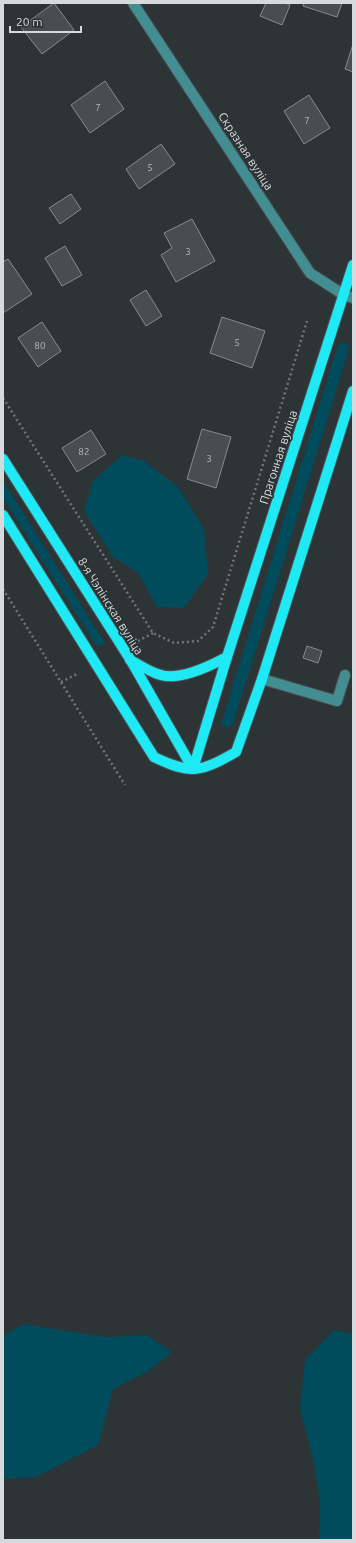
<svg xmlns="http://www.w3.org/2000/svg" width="356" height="1543" viewBox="0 0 356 1543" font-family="Ubuntu,sans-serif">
	<rect width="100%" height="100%" fill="#2d3436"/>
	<g fill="#004b5c">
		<path d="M341 342 349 344 348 352 233 724 228 728 221 724 337 348Z"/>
		<path d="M122 455 144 461 178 487 204 529 208 574 184 608 157 607 138 573 112 556 84 511 93 481Z"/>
		<path d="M3 481 105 643 97 647 3 498Z"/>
		<path d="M24 1324 105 1337 147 1335 172 1352 147 1372 113 1389 98 1445 36 1477 3 1479V1336Z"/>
		<path d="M334 1330 353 1334V1540H319L320 1503 314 1464 300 1408 305 1360Z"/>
	</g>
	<g fill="#474d51" stroke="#858c91">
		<path d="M54 3 74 30 42 54 21 27Z"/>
		<path d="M266 3H285L290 5 282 25 260 16Z"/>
		<path d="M304 3H342L337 17 303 6Z"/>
		<path d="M353 44V72L345 69Z"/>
		<path d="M105 81 124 109 90 133 71 105Z"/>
		<path d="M309 95 330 128 304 144 284 111Z"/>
		<path d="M161 144 175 164 139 189 126 169Z"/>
		<path d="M71 194 81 209 60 224 49 208Z"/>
		<path d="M192 219 215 261 176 282 161 255 172 248 164 233Z"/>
		<path d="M65 246 82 275 62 286 45 258Z"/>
		<path d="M8 259 32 294 3 313V262Z"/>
		<path d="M146 290 162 316 146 326 130 300Z"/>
		<path d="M222 317 265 331 252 368 210 353Z"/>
		<path d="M42 322 61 351 38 367 18 338Z"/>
		<path d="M202 429 231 437 216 488 187 479Z"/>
		<path d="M91 430 106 454 77 472 62 448Z"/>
		<path d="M307 646 322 651 318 663 303 658Z"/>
	</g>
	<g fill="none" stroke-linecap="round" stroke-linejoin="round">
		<defs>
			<g id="minor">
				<path d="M133 3 310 273 344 295 353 298"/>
				<path d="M262 679 337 701 345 675"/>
			</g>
			<g id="major">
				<path d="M3 459 130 659 193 769"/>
				<path d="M3 515 154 757C191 775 201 772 236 752L262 679 353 391"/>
				<path d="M130 660C138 664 147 670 155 673 176 683 208 667 227 657"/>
				<path d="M193 769 227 657 353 265"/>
			</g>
		</defs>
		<use href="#minor" stroke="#4b5254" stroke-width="12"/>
		<use href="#major" stroke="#4b5254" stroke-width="12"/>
		<g stroke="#707678" stroke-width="2.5" stroke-dasharray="2 3" stroke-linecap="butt">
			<path d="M3 398 153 633 174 643 198 641 213 627 307 321"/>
			<path d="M3 589 125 785"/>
			<path d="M138 641 153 633"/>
			<path d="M61 682 79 673"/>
		</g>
		<use href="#minor" stroke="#428e93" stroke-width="10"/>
		<use href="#major" stroke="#1fe9f5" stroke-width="10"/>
	</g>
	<g text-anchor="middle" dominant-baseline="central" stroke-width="3.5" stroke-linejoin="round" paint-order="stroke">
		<g font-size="10" fill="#b2b7b9">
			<text x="98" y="107">7</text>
			<text x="307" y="120">7</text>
			<text x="150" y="167">5</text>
			<text x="188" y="251">3</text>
			<text x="237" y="342">5</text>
			<text x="40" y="345">80</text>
			<text x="84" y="451">82</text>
			<text x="209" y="458">3</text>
		</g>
		<g font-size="12" fill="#d6dadc" stroke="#2d3436">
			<text transform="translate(246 151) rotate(57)">Скразная вуліца</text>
			<text transform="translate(278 457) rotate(-72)">Прагонная вуліца</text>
			<text transform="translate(111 606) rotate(58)">8-я Чэпінская вуліца</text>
		</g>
	</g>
	<rect width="356" height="1543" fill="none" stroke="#d6dadc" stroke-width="8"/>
	<path d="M10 26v6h71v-6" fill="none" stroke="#d6dadc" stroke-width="2"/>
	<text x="16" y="26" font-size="12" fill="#d6dadc" stroke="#2d3436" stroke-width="3" paint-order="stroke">20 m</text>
</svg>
